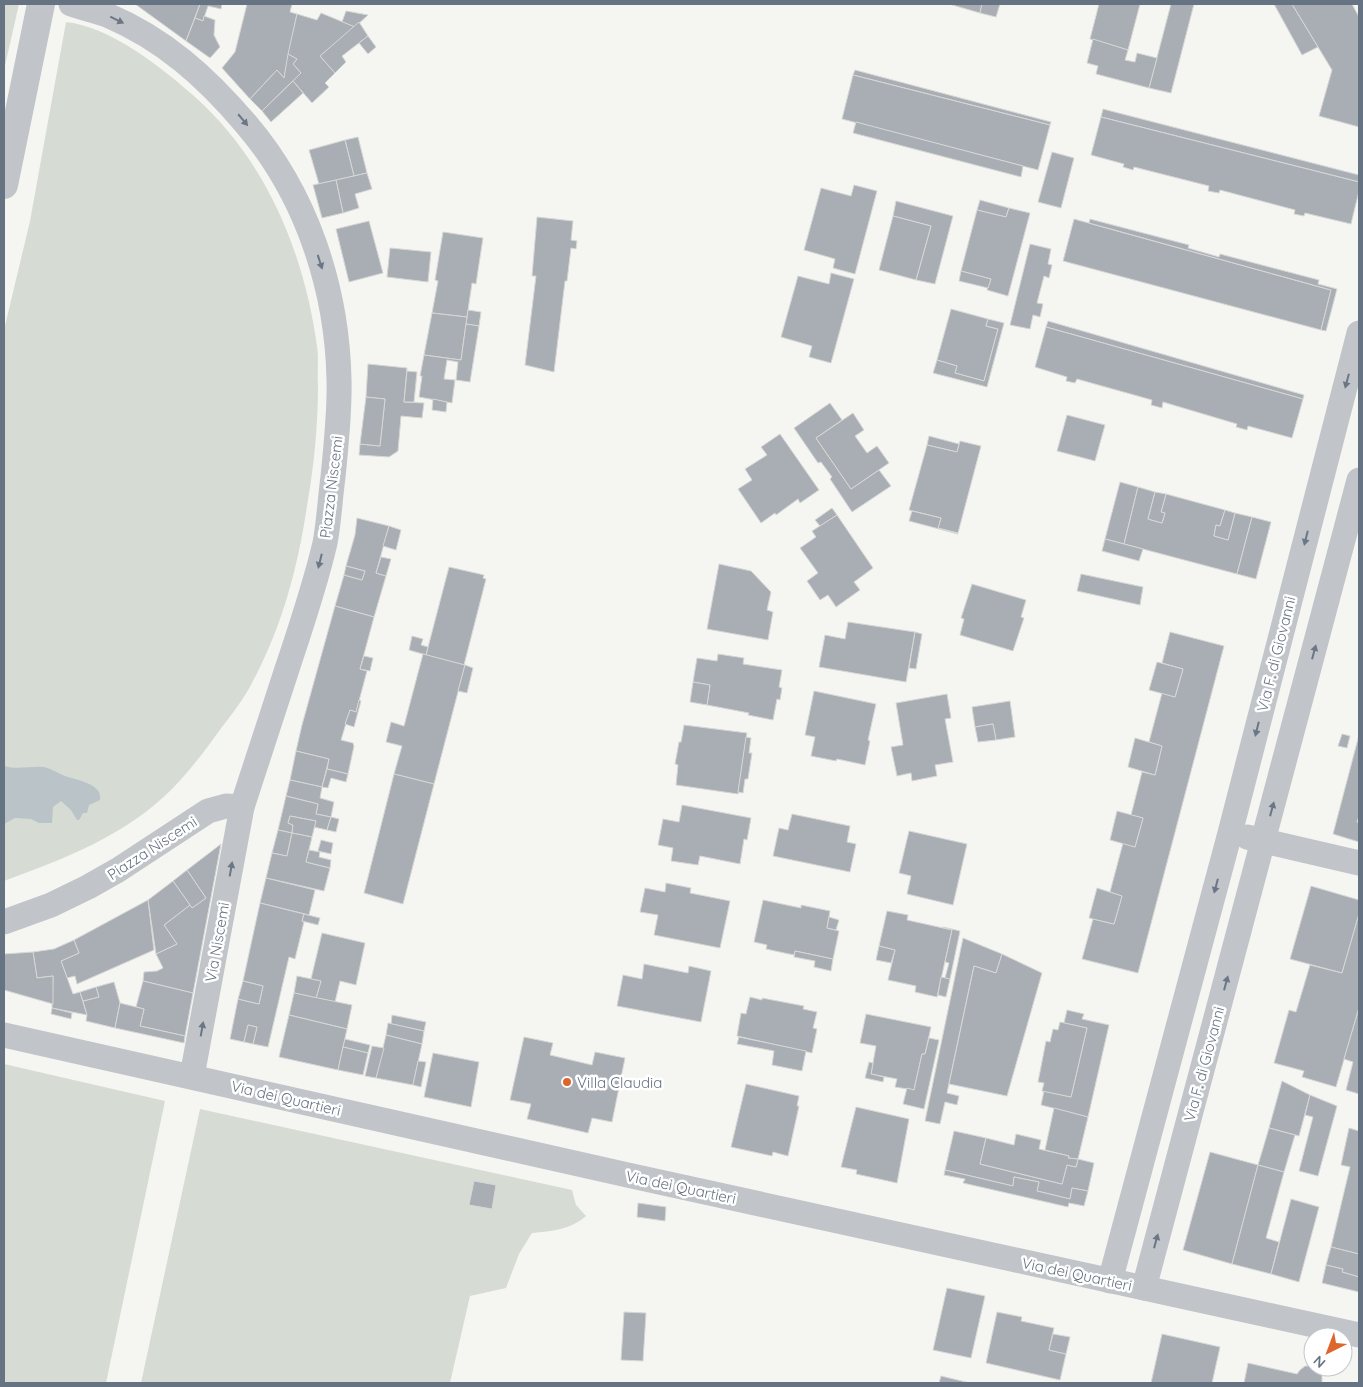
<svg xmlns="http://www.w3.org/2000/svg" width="1363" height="1387" viewBox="0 0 1363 1387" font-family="Quicksand,sans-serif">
	<rect width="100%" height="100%" fill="#f5f6f2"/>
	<g fill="#d6dcd4">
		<path d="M4 4H19L4 70Z"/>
		<path d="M66 22C111 27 161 67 194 96 266 160 304 252 317 346 319 358 317 372 318 385 318 426 314 466 307 506 298 567 282 627 253 681 245 697 233 713 222 727 207 748 191 769 173 788 127 835 64 859 4 881V330L30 221Z"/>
		<path d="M4 1064 165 1101 106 1383H4Z"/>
		<path d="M200 1109 572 1190 576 1205 586 1216C570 1230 552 1231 532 1233L519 1254 506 1288 470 1296 450 1383H141Z"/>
	</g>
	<path fill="#b9c3c8" d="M4 766C17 770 30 766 43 767 51 768 57 773 65 776 75 780 103 783 100 800L89 805 87 813H83L79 820H77L71 810 61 801 53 807 52 823H39L31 819 15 818 4 824Z"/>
	<g fill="#a8aeb4" stroke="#d7d7d5">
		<path d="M135 4H200L186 41Z"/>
		<path d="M200 4H222L221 9 208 6 203 21 195 18Z"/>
		<path d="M247 4H292L290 12 297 14 284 78 277 70 250 99 222 68 235 52Z"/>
		<path d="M949 4H982L980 13Z"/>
		<path d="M982 4H1000L996 17 980 13Z"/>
		<path d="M1099 4H1140L1128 50 1090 39Z"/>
		<path d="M1171 4H1194L1171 93 1149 88Z"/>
		<path d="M1274 4H1292L1318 47 1302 55Z"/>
		<path d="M1292 4H1352L1359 17V127L1319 116 1332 70Z"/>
		<path d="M346 11 368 15 355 27 342 22Z"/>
		<path d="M321 13 355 27 320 56 335 73 325 83 329 87 312 103 293 81 301 73 293 64 297 59 288 54 297 14 317 20Z"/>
		<path d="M204 16 215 20 214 35 220 47 210 58 186 41 195 18 203 21Z"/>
		<path d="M359 22 368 36 342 56 346 62 335 73 320 56Z"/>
		<path d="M368 36 376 47 368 54 359 43Z"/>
		<path d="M1093 39 1128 50 1125 60 1135 62 1137 53 1157 58 1149 88 1096 74 1098 66 1087 63Z"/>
		<path d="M288 54 297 59 293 64 301 73 262 111 250 99 277 70 284 78Z"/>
		<path d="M855 70 1051 122 1050 125 853 75Z"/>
		<path d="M853 75 1050 125 1038 170 842 119Z"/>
		<path d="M293 81 303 93 271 122 262 111Z"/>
		<path d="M1103 109 1359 175V182L1101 117Z"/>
		<path d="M1101 117 1359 182V191L1351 224 1305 213 1304 216 1294 214 1295 210 1220 190 1219 193 1208 191 1209 186 1134 167 1133 170 1123 167 1124 164 1091 155Z"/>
		<path d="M856 122 1023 166 1021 177 853 133Z"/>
		<path d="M358 137 367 173 354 176 345 140Z"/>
		<path d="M345 140 354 176 319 184 309 150Z"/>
		<path d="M1052 152 1074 158 1061 208 1038 202Z"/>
		<path d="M367 173 372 189 355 194 359 208 343 213 336 180Z"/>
		<path d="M336 180 343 213 322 218 313 185Z"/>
		<path d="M854 185 877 191 855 274 833 268 835 259 804 250 821 188 851 196Z"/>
		<path d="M980 200 1009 208 1006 217 977 210Z"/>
		<path d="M896 201 953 216 935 284 916 280 931 226 893 216Z"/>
		<path d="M1009 208 1030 213 1008 296 987 290 991 279 961 271 977 210 1006 217Z"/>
		<path d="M893 216 931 226 916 280 879 270Z"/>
		<path d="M537 217 573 221 571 240 577 241 576 249 571 248 567 281H565L554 372 525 365 536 276H532Z"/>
		<path d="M1074 219 1331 290 1321 330 1063 261Z"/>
		<path d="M1090 219 1189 245 1188 248 1219 257 1220 254 1319 280 1318 284 1337 289 1326 331 1321 330 1331 290 1089 223Z"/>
		<path d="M369 221 383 273 349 282 336 229Z"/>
		<path d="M443 232 483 238 476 284 472 283 467 317 432 313 438 281 435 280Z"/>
		<path d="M1030 244 1051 249 1048 264 1052 265 1049 278 1044 276 1037 303 1043 304 1040 317 1033 315 1030 329 1010 325Z"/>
		<path d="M390 248 431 252 428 282 387 277Z"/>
		<path d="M961 271 991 279 988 288 959 281Z"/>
		<path d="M831 273 854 279 831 363 809 357 812 346 781 337 798 276 829 284Z"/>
		<path d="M951 309 988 319 986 326 998 329 984 381 955 373 957 366 937 360Z"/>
		<path d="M468 310 481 312 479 326 466 324Z"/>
		<path d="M432 313 467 317 461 360 424 355Z"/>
		<path d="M988 319 1004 323 987 387 933 373 937 360 957 366 955 373 984 381 998 329 986 326Z"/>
		<path d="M1048 321 1304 395 1303 399 1046 327Z"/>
		<path d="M466 324 479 326 470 382 456 380 458 362 447 360 444 379 455 380 452 403 419 397 422 376H420L424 355 461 360Z"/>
		<path d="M1046 327 1303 399 1292 438 1248 426 1247 430 1236 427 1237 424 1163 402 1162 408 1151 405 1152 400 1077 379 1075 383 1066 381 1067 377 1035 367Z"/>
		<path d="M368 364 407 368 404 402 424 403 422 418 401 416 398 451 389 457 359 455 360 444 380 446 385 399 366 397Z"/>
		<path d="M407 371 417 372 414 402H404Z"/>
		<path d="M366 397 385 399 380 446 360 444Z"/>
		<path d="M433 399 447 402 446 412 432 410Z"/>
		<path d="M830 403 842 420 816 438 851 489 879 470 891 486 852 512 830 479 832 477 821 462 818 463 794 428Z"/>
		<path d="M853 413 864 430 855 436 867 453 877 446 889 463 851 489 816 438Z"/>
		<path d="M1067 415 1105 425 1095 461 1057 451Z"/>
		<path d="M780 434 819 490 800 503 798 499 776 515 775 513 761 523 738 489 752 480 745 469 767 455 761 447Z"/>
		<path d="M929 436 959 444 957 452 927 445Z"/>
		<path d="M960 441 981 446 958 533 938 528 941 518 909 510 927 445 957 452Z"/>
		<path d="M1120 482 1138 487 1124 544 1105 539Z"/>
		<path d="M1138 487 1155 492 1148 519 1162 523 1165 513 1161 512 1166 494 1225 510 1220 526 1216 525 1214 536 1228 540 1235 513 1252 517 1237 574 1124 544Z"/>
		<path d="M1155 492 1166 494 1161 512 1165 513 1162 523 1148 519Z"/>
		<path d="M832 508 837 515 820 526 815 520Z"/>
		<path d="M1225 510 1235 513 1228 540 1214 536 1216 525 1220 526Z"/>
		<path d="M912 511 941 518 938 528 958 534 909 521Z"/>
		<path d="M837 515 873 568 854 582 860 590 836 607 828 595 820 600 807 581 818 573 800 548 816 537 812 531Z"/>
		<path d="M1252 517 1271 522 1256 579 1237 574Z"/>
		<path d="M357 518 389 526 376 573 386 576 374 617 335 606 344 575 362 580 365 571 346 566 355 535Z"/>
		<path d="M389 526 401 530 396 550 383 546Z"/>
		<path d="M1105 539 1143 549 1139 561 1102 551Z"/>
		<path d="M381 557 391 559 386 576 376 573Z"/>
		<path d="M719 564 751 571 771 592 767 610 773 612 768 640 707 629Z"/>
		<path d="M346 566 365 571 362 580 344 575Z"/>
		<path d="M449 567 484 575 483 578 486 579 464 665 426 655Z"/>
		<path d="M1081 574 1143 587 1140 605 1077 591Z"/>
		<path d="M972 584 1026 600 1021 617 1024 618 1013 651 960 635 964 619 961 618Z"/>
		<path d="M335 606 374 617 360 669 367 671 356 712 350 710 341 740 353 743 354 746 348 774 327 769 329 759 296 751 302 725Z"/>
		<path d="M848 622 915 632 906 682 819 667 825 635 845 639Z"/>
		<path d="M915 632 922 634 916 669 909 668Z"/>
		<path d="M1170 632 1224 646 1138 973 1082 959 1093 919 1114 924 1122 896 1110 892 1123 843 1135 847 1143 818 1131 815 1142 772 1155 775 1162 746 1149 742 1162 693 1175 697 1183 669 1162 663Z"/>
		<path d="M412 636 423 639 421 645 428 647 426 655 409 650Z"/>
		<path d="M423 654 465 665 434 784 394 774 402 746 386 742 391 722 404 726Z"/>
		<path d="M718 654 744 658 743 664 782 670 779 687 782 688 780 700 777 699 773 720 748 715 749 713 707 705 710 685 693 682 697 658 717 661Z"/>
		<path d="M364 656 373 658 370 671 360 669Z"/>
		<path d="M1157 662 1183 669 1175 697 1149 690Z"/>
		<path d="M465 665 473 668 467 693 458 691Z"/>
		<path d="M693 682 710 685 707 705 690 702Z"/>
		<path d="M814 691 876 704 868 740 870 741 865 765 837 759 836 761 811 756 815 737 805 735Z"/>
		<path d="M947 694 951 718 945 719 953 762 935 765 937 776 912 781 911 773 897 776 891 747 903 745 896 703Z"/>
		<path d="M359 700 361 701 354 727 345 724 350 710 356 712Z"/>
		<path d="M1010 701 1015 737 996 740 993 724 975 727 972 707Z"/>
		<path d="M993 724 996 740 978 742 975 727Z"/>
		<path d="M684 725 747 733 738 794 676 785 678 765 675 764 679 742H681Z"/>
		<path d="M1342 734 1350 736 1347 748 1338 746Z"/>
		<path d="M1359 735V816L1357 822 1359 823V842L1333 834Z"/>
		<path d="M746 737 751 738 749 753H752L748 779H745L743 793 738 792Z"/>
		<path d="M1135 738 1162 746 1155 775 1128 767Z"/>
		<path d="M296 751 329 759 322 787 290 780Z"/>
		<path d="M327 769 348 774 346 782 331 778 328 788 322 787Z"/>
		<path d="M394 774 434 784 403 904 364 893Z"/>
		<path d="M290 780 322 787 320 798 334 802 331 817 316 814 318 804 286 796Z"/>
		<path d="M286 796 318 804 316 814 331 817 327 830 314 827 316 821 290 816 288 823 293 825 292 833 278 830Z"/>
		<path d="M682 805 751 818 747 840 744 839 740 864 700 856 698 865 671 861 673 848 658 845 663 819 679 822Z"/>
		<path d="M1117 811 1143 818 1135 847 1110 840Z"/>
		<path d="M792 814 850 826 847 842 856 844 850 872 773 856 779 828 788 830Z"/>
		<path d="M290 816 316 821 312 837 292 833 293 825 288 823Z"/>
		<path d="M331 817 339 819 336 832 327 830Z"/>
		<path d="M278 830 292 833 287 856 272 853Z"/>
		<path d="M909 831 967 844 953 905 907 894 911 876 899 873Z"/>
		<path d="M292 833 312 837 306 862 330 868 324 891 266 878 272 853 287 856Z"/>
		<path d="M321 840 333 843 331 854 318 851Z"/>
		<path d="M221 844 193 993 143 981 144 972 157 971 163 968 156 954 177 944 164 925 190 905 192 908 206 898 187 870Z"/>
		<path d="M309 850 320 852 319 857 331 860 330 868 306 862Z"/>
		<path d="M187 870 206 898 192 908 173 881Z"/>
		<path d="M266 878 315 890 309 915 260 903Z"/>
		<path d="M173 881 190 905 164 925 177 944 156 954 148 900Z"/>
		<path d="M666 883 691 888 690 893 730 901 720 948 654 935 658 915 640 912 645 888 665 892Z"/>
		<path d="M1311 886 1359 900V914L1342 973 1290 959Z"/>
		<path d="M1097 888 1122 896 1114 924 1089 918Z"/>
		<path d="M148 900 154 950 77 984 75 976 67 978 61 961 79 953 74 940Z"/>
		<path d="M763 900 801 908V905L830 911 827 928 839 931 833 959 795 951V955L789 954 766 949 767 945 754 942Z"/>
		<path d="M260 903 304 914 302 921 304 922 295 959 289 957 268 1047 253 1044 257 1027 248 1025 244 1042 230 1039 238 999 259 1004 263 986 243 981Z"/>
		<path d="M887 911 908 915 907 920 952 930 937 997 915 992 916 986 888 980 895 950 879 946Z"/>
		<path d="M304 914 320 918 318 925 302 921Z"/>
		<path d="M1359 914V1008L1336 1087 1302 1077 1304 1071 1274 1063 1289 1010 1296 1012 1310 965 1342 973Z"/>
		<path d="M829 917 839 920 836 930 827 928Z"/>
		<path d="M943 927 960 931 950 979 945 978 949 963 945 962 952 930Z"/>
		<path d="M322 933 365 943 356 985 340 981 335 1002 316 998 321 981 311 979Z"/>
		<path d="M963 938 1002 954 996 973 974 966 947 1093 959 1096 957 1105 945 1102 940 1124 925 1121Z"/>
		<path d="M74 940 79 953 61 961 73 994 80 992 87 1015 52 1008 53 976 37 978 33 952 54 949Z"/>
		<path d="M879 946 895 950 891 963 876 960Z"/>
		<path d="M795 951 833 959 831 971 814 967 815 961 794 957Z"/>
		<path d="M33 952 37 978 53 976V1004L4 990V954Z"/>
		<path d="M1002 954 1042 973 1007 1096 949 1084 974 966 996 973Z"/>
		<path d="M644 964 688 973 689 966 711 971 701 1022 617 1006 623 975 642 979Z"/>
		<path d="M297 976 321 981 316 998 294 993Z"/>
		<path d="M941 977 950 979 946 997 938 995Z"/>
		<path d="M143 981 193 993 185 1036 140 1026 144 1009 136 1007Z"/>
		<path d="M243 981 263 986 259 1004 238 999Z"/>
		<path d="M114 982 120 1003 115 1028 86 1021 87 1015 83 1001 99 997 96 987Z"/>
		<path d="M96 987 99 997 83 1001 80 992Z"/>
		<path d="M294 993 352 1005 347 1029 289 1015Z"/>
		<path d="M750 997 762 1000V998L804 1006 803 1009 817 1012 813 1028 817 1029 812 1053 737 1036 741 1013 746 1014Z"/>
		<path d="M120 1003 144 1009 140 1026 185 1036 184 1043 115 1028Z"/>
		<path d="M52 1008 72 1013 71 1019 51 1014Z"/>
		<path d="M1359 1008V1094L1346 1090 1353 1062 1344 1059Z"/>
		<path d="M1067 1010 1084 1014 1082 1019 1109 1025 1088 1117 1041 1105 1044 1091 1071 1097 1087 1028 1064 1023Z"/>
		<path d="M866 1014 931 1027 925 1054H922L914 1090 895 1087 897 1079 871 1074 876 1046 860 1043Z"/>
		<path d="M289 1015 347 1029 338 1070 279 1057Z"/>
		<path d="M392 1015 426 1022 424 1031 391 1024Z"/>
		<path d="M1060 1022 1087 1028 1071 1097 1042 1091 1044 1083 1038 1082 1046 1041 1050 1042 1053 1029 1058 1030Z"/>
		<path d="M388 1023 424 1031 422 1044 386 1035Z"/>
		<path d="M248 1025 257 1027 253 1044 244 1042Z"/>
		<path d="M386 1035 422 1044 413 1085 376 1078Z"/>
		<path d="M524 1037 553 1043 550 1055 592 1065 595 1052 625 1058 612 1122 592 1118 588 1133 527 1119 531 1104 510 1100Z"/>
		<path d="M739 1037 806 1051 802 1071 772 1065 774 1051 737 1044Z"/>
		<path d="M929 1038 939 1040 924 1109 903 1104 907 1088 914 1090 922 1054H925Z"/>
		<path d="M345 1039 370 1045 368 1053 343 1047Z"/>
		<path d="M372 1046 384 1048 376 1078 365 1076Z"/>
		<path d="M343 1047 368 1053 363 1075 338 1070Z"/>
		<path d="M433 1053 479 1062 471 1107 424 1097Z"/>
		<path d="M418 1061 426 1062 421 1087 413 1085Z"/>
		<path d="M869 1062 873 1063 871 1074 884 1077 883 1082 865 1078Z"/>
		<path d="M1282 1081 1310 1095 1299 1136 1269 1128Z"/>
		<path d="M746 1084 799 1096 797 1106H799L788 1156 773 1152 772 1156 731 1147Z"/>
		<path d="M1310 1095 1337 1106 1318 1176 1299 1171 1313 1117 1305 1115Z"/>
		<path d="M856 1107 909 1119 897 1183 856 1174 857 1170 841 1167Z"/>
		<path d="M1054 1108 1088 1117 1078 1159 1068 1158 1069 1156 1045 1150Z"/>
		<path d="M1269 1128 1295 1135 1284 1172 1258 1165Z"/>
		<path d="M1349 1128 1359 1131V1254L1331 1247 1350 1167 1341 1165Z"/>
		<path d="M954 1131 986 1138 980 1164 1062 1184 1067 1165 1076 1167 1078 1159 1094 1163 1088 1191 1072 1188 1070 1199 1037 1191 1039 1182 1014 1177 1013 1186 945 1170Z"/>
		<path d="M1016 1134 1041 1140 1039 1149 1069 1156 1068 1158 1078 1159 1076 1167 1067 1165 1062 1184 980 1164 986 1138 1014 1145Z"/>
		<path d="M1210 1152 1258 1165 1232 1264 1183 1250Z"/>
		<path d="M1258 1165 1284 1172 1266 1238 1279 1242 1271 1274 1232 1264Z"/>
		<path d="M945 1170 1013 1186 1014 1177 1039 1182 1037 1191 1070 1199 1072 1188 1088 1191 1084 1206 1069 1203 1068 1207 963 1183 965 1179 944 1175Z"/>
		<path d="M474 1181 496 1185 492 1209 469 1205Z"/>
		<path d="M1291 1199 1319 1207 1299 1282 1271 1274Z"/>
		<path d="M638 1203 666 1207 665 1221 637 1217Z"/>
		<path d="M1331 1247 1359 1254V1277L1342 1272 1343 1269 1326 1265Z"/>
		<path d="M1326 1265 1343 1269 1342 1272 1359 1277V1292L1322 1283Z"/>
		<path d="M947 1288 985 1296 971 1358 933 1350Z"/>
		<path d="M624 1312 646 1313 643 1361 621 1360Z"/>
		<path d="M997 1312 1022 1317 1021 1321 1054 1328 1049 1350 1066 1354 1060 1380 986 1363Z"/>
		<path d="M1053 1334 1070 1337 1066 1354 1049 1350Z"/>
		<path d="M1162 1334 1220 1347 1212 1383H1151Z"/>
		<path d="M1248 1363 1297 1374 1300 1370 1305 1366H1312L1318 1370 1322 1375V1383H1244Z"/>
		<path d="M941 1376 970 1383H939Z"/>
	</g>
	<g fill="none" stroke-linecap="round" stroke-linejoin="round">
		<g stroke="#c1c4c8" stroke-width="25">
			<path d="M1247 837 1359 863"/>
			<path d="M4 922 51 905 88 887 118 870 208 811 226 806 242 807C257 761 272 715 287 669 301 627 315 586 325 543 329 522 330 499 333 477 336 445 340 412 339 379 337 287 306 194 246 124 206 77 164 39 107 15 95 11 83 8 71 4"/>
			<path d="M4 1035 632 1176 1359 1335"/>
			<path d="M192 1076 242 807"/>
			<path d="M1110 1281 1230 833 1359 333"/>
			<path d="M1144 1288 1359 480"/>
		</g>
		<path stroke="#c1c4c8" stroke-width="28" d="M4 185 41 4"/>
	</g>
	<defs><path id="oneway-solid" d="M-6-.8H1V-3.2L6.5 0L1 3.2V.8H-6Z" transform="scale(1.25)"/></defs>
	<g fill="#6b7786">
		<use href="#oneway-solid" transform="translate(117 20) rotate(26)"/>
		<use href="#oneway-solid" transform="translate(243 120) rotate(50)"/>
		<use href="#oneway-solid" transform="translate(320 262) rotate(72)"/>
		<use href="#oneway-solid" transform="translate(1347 381) rotate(105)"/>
		<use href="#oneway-solid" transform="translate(1306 538) rotate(104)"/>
		<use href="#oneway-solid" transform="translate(320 561) rotate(104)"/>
		<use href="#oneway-solid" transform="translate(1314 652) rotate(-75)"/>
		<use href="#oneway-solid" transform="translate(1257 729) rotate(104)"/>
		<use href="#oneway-solid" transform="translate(1272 809) rotate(-75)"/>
		<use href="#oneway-solid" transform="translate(231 869) rotate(-80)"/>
		<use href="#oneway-solid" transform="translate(1216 886) rotate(105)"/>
		<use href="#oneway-solid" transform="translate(1226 983) rotate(-75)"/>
		<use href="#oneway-solid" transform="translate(202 1029) rotate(-80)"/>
		<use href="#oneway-solid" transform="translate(1156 1241) rotate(-75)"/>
	</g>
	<circle fill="#dc662c" stroke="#fff" stroke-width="2" cx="567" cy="1082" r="5"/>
	<g text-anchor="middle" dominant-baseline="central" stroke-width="5" stroke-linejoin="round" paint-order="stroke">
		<g font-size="15" fill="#667382" stroke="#fff">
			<text transform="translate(331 487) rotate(-83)">Piazza Niscemi</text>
			<text transform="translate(1276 654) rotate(-76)">Via F. di Giovanni</text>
			<text transform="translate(152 848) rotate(-33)">Piazza Niscemi</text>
			<text transform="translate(217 942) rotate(-80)">Via Niscemi</text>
			<text transform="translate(1204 1064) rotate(-75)">Via F. di Giovanni</text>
			<text transform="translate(286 1098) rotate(13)">Via dei Quartieri</text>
			<text transform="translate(681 1187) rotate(12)">Via dei Quartieri</text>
			<text transform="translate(1077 1274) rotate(12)">Via dei Quartieri</text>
		</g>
		<g font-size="15" fill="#667382" stroke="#fff" text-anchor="start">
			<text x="577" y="1082">Villa Claudia</text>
		</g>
	</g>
	<rect width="1363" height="1387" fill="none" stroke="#667382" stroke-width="10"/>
	<g transform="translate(1328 1352) rotate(222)"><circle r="24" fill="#ffffff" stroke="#c2c7cd"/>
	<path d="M0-4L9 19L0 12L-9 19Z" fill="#dc662c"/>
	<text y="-8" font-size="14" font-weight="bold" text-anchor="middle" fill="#667382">N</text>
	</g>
</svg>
